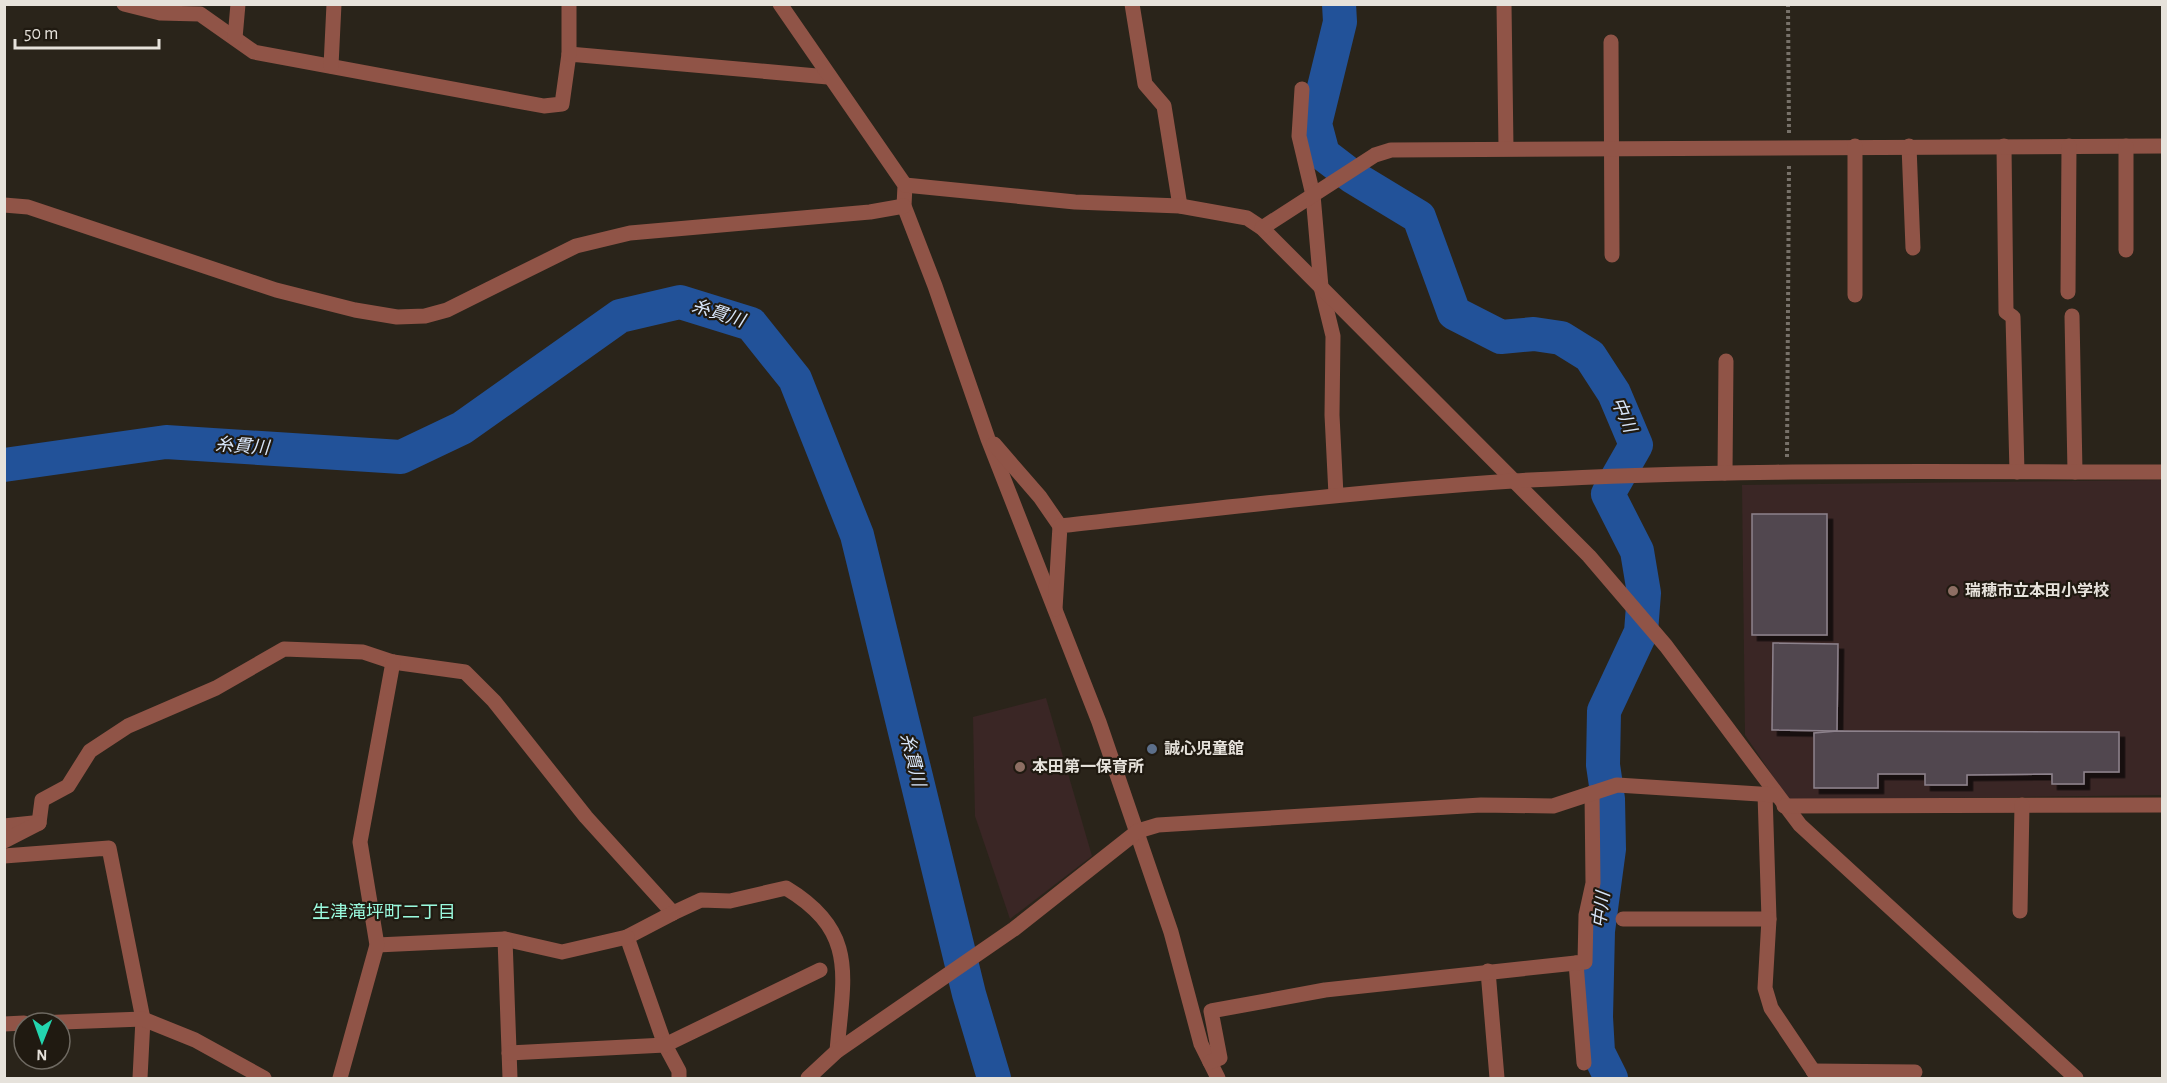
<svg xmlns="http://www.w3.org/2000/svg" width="2167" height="1083" viewBox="0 0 2167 1083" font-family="'Alegreya Sans','Noto Sans JP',sans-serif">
	<defs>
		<filter id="shadow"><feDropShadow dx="5.5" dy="5.5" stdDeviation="0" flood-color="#0009"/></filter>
	</defs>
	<rect width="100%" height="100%" fill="#2a241a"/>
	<g fill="#3a2625">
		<path d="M2162 480V795L1789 800 1745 735 1742 485Z"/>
		<path d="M1046 698 1092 856 1010 919 975 816 973 717Z"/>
	</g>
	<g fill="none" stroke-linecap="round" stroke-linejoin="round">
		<g stroke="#225299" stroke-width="34">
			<path d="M1339 4 1340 22 1315 124 1323 154 1353 177 1419 217 1454 313 1501 337 1534 334 1561 338 1590 356 1614 393 1636 445 1608 494 1637 551 1644 593 1641 632 1604 711 1603 765 1608 799 1609 849 1598 931 1596 1017 1598 1052 1611 1078"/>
			<path d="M4 465 166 442 401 457 462 428 620 316 680 302 751 324 795 379 857 535 969 994 994 1078"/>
		</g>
	</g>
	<g fill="#514750" stroke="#8d828c" stroke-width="1.5" filter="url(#shadow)">
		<rect x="1752" y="514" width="75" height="121"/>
		<path d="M1773 643 1838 644 1837 731 1772 730Z"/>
		<path d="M1837 731 2119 732V772H2084V784H2052V774L1967 775V785H1925V774H1878V788H1814V733Z"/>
	</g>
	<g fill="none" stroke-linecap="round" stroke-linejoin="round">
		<g stroke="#777169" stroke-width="4" stroke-dasharray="3 3" stroke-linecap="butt">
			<path d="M1788 4 1789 133"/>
			<path d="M1787 457 1789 164"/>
		</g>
		<g stroke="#905447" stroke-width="15">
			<path d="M124 4 160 13 200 14 254 52 544 106 562 104 569 54 828 77"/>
			<path d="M780 4 905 185 904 206 935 286 988 439 1099 722 1171 932 1201 1044 1218 1078"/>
			<path d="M1132 4 1145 84 1164 106 1180 206"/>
			<path d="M1504 4 1506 148"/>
			<path d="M235 38 238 4"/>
			<path d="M1611 42 1612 255"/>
			<path d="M569 54V4"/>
			<path d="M331 66 334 4"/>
			<path d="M1302 89 1299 136 1313 195 1321 287 1333 336 1332 415 1336 495"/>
			<path d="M1909 146 1913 248"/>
			<path d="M2004 146 2006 312 2013 317 2017 472"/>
			<path d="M905 185 1075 202 1180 206 1247 218 1262 228 1589 556 1666 646 1800 825 2076 1078"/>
			<path d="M4 205 28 207 276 290 355 310 397 317 425 316 447 310 576 246 630 233 870 212 904 206"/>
			<path d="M1262 228 1375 155 1391 150 2162 146"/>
			<path d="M2126 250V146"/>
			<path d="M2068 292 2069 146"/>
			<path d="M1855 295V146"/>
			<path d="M2072 316 2075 472"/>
			<path d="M994 444 1040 497 1060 526"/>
			<path d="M1725 473 1726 361"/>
			<path d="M1055 609 1060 526C1211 509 1361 491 1513 481 1729 468 1946 472 2162 472"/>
			<path d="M1765 794 1769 919 1765 988 1771 1008 1818 1078"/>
			<path d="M1784 806 2162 805"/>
			<path d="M39 823 42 800 68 786 90 751 128 726 216 688 284 649 363 652 393 662 465 672 494 701 586 817 673 913 701 900 730 901 786 888C859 932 843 977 837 1051"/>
			<path d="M4 826 33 823"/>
			<path d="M4 841 39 823"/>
			<path d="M4 856 109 848 143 1019 140 1078"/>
			<path d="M2020 911 2022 805"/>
			<path d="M673 913 627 937 665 1045 679 1071V1078"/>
			<path d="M1623 919H1769"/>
			<path d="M505 939 562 952 627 937"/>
			<path d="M377 945 505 939 510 1078"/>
			<path d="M1576 963 1584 1063"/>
			<path d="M1488 971 1497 1078"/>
			<path d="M36 1023 143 1019 195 1040 264 1078"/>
			<path d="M4 1024 24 1023"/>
			<path d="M509 1053 665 1045 820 970"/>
			<path d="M1210 1062 1220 1058 1211 1011 1325 990 1585 962 1586 915 1593 883 1592 793"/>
			<path d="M1813 1071 1915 1072"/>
			<path d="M340 1078 377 945 360 842 393 662"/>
			<path d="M808 1078 837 1051 1014 929 1138 831 1158 825 1481 805 1553 806 1617 785 1775 795"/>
		</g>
	</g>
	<g fill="#8d6e63" stroke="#201a11" stroke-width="2">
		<circle cx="1953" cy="591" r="6"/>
		<circle cx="1020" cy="767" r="6"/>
	</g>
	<circle fill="#5c6f8a" stroke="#201a11" stroke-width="2" cx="1152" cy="749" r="6"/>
	<g text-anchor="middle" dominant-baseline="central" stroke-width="4.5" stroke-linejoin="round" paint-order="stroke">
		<g font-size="16" font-weight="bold" fill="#e6e2db" stroke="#201a11" text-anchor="start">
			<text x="1965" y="591">瑞穂市立本田小学校</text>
			<text x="1164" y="749">誠心児童館</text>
			<text x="1032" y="767">本田第一保育所</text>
		</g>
		<g font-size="18" font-style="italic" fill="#d7e5f9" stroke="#201a11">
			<text transform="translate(718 314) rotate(18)">糸貫川</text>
			<text transform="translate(1623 415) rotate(67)">中川</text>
			<text transform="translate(242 447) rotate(4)">糸貫川</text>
			<text transform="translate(912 760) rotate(76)">糸貫川</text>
			<text transform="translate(1602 910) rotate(-83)">中川</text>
		</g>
		<g font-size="18" fill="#9afade" stroke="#201a11">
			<text x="384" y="913">生津滝坪町二丁目</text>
		</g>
	</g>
	<rect width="2167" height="1083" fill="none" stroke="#e6e2db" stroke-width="12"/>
	<g transform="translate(42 1041) rotate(181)"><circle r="28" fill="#201a11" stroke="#6f6a62" stroke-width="1.5"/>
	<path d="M0-4.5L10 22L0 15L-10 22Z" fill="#23d5af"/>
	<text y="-9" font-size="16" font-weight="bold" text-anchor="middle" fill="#e6e2db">N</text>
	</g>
	<path d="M15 39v9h144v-9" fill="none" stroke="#e6e2db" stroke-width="3"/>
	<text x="24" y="39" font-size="18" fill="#e6e2db" stroke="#201a11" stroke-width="4.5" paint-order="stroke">50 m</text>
</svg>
